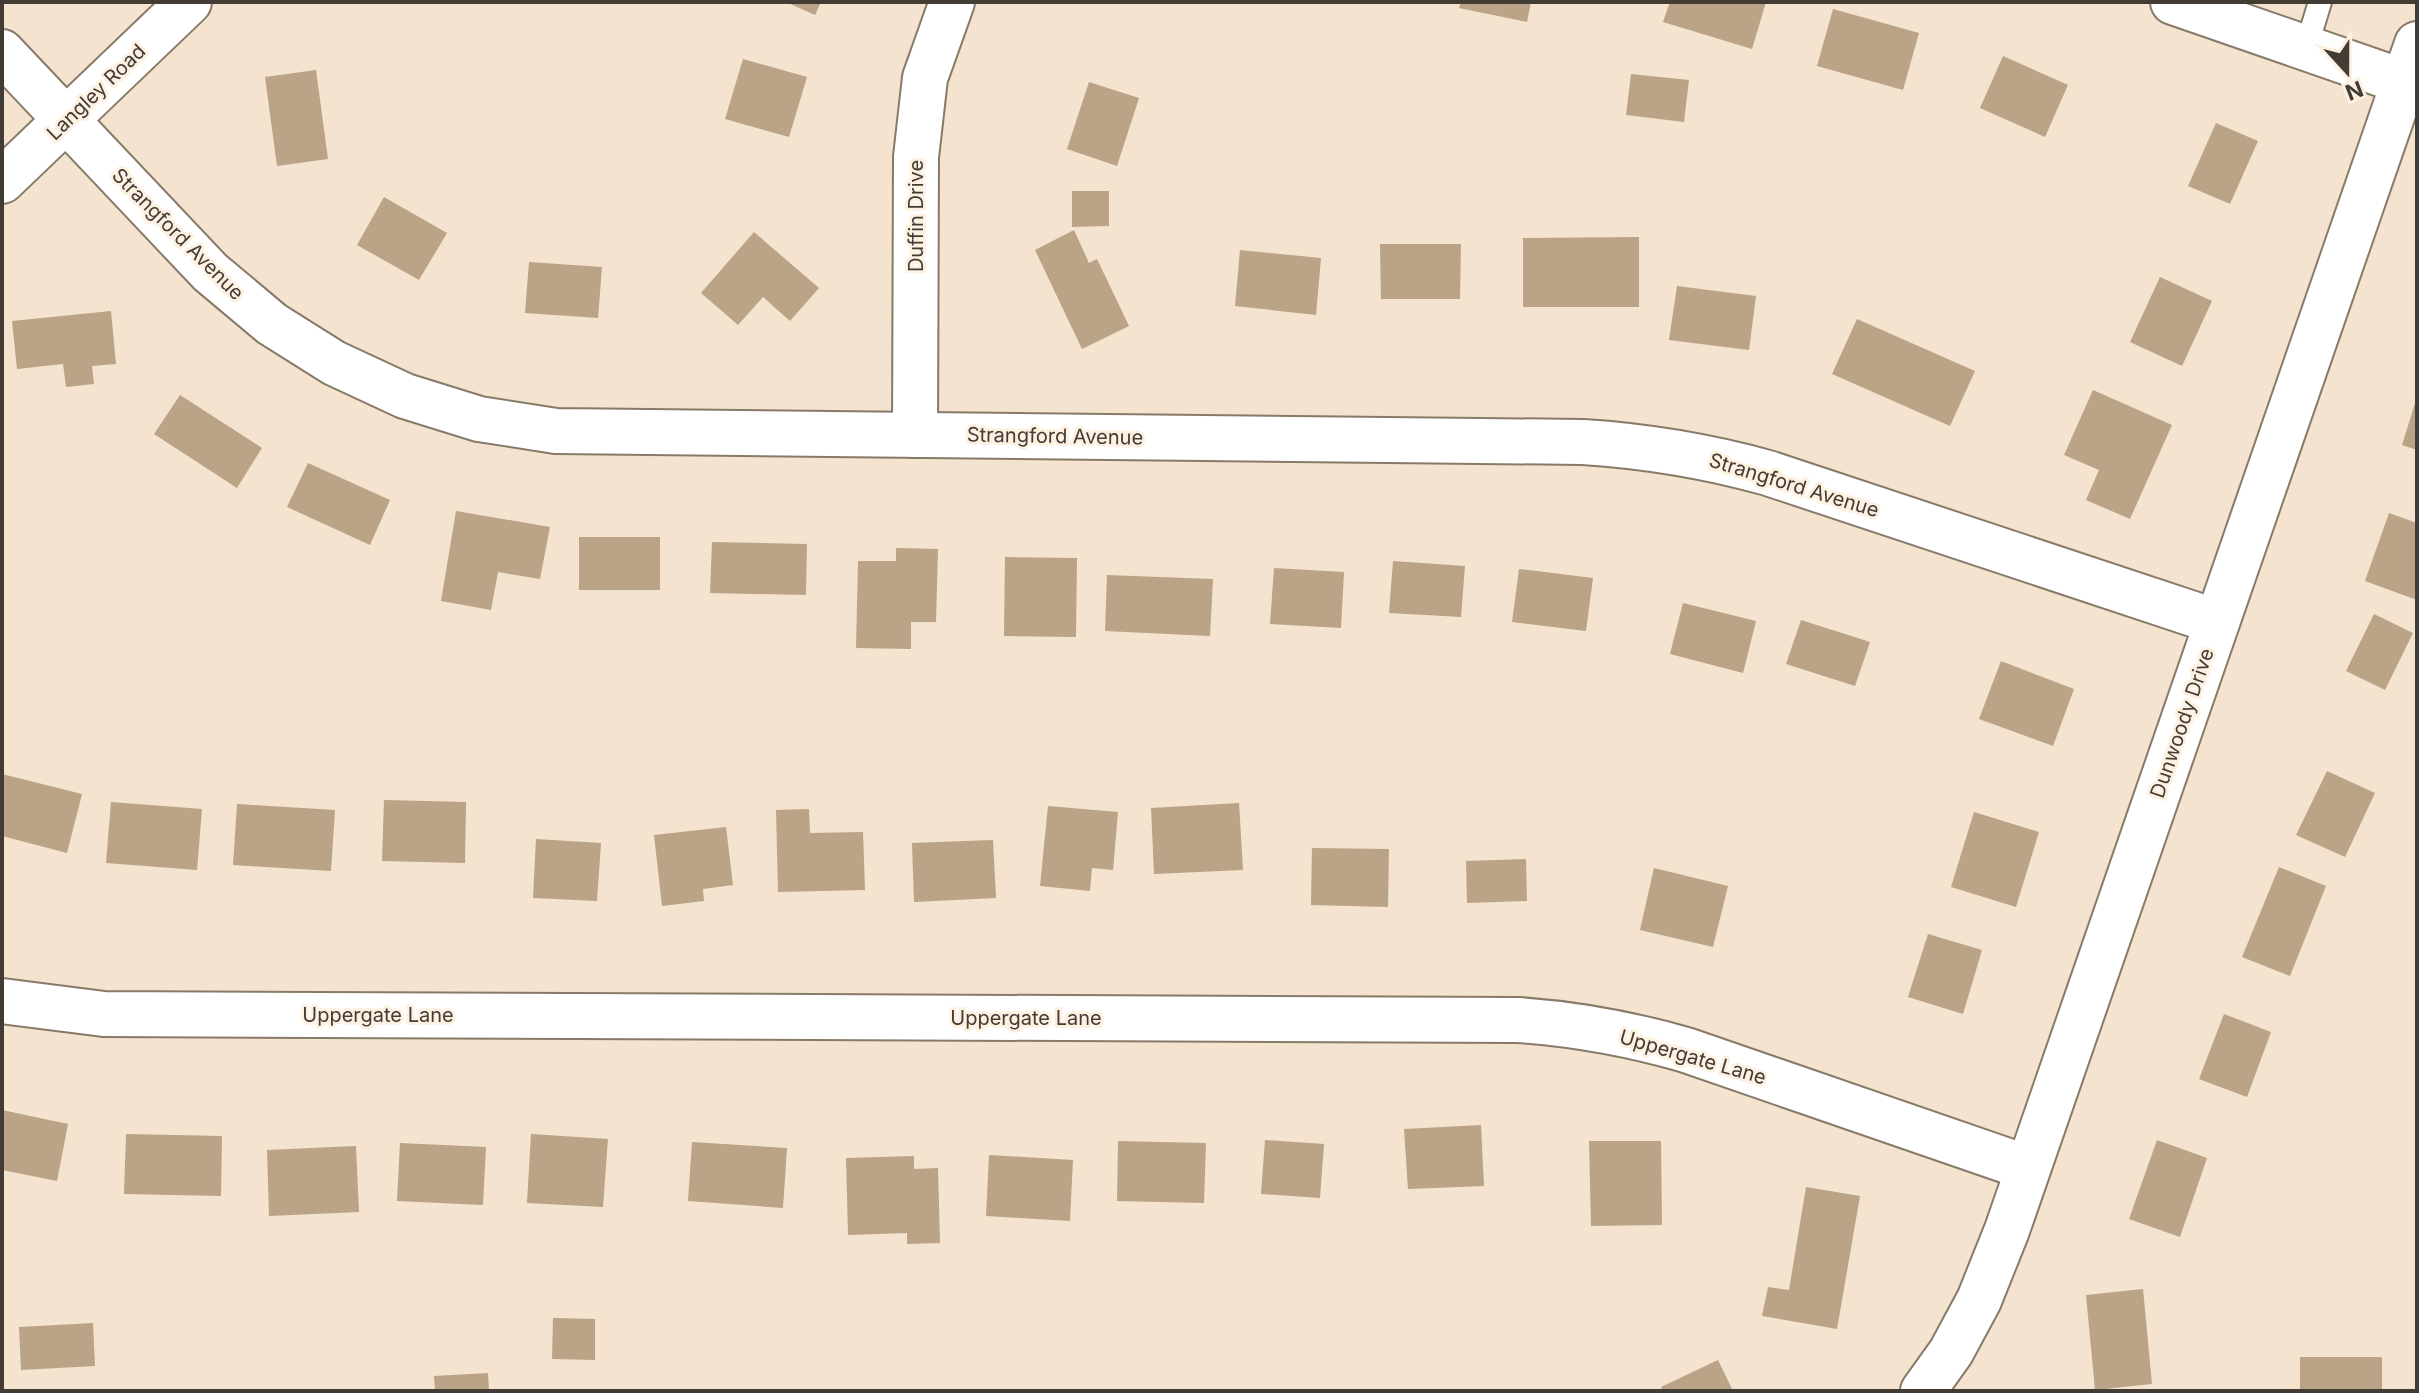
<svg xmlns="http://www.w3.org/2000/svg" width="2419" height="1393" viewBox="0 0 2419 1393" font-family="Inter,sans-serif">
	<rect width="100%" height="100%" fill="#f3e3cf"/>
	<g fill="#baa386">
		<path d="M786 2H821L815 15Z"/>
		<path d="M1461 2H1531L1527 22 1459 8Z"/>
		<path d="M1670 2H1766L1752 49 1663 22Z"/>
		<path d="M1833 9 1919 33 1903 90 1817 66Z"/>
		<path d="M2003 56 2068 85 2045 137 1980 108Z"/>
		<path d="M743 59 807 77 789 137 725 119Z"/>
		<path d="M316 70 328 159 277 166 265 77Z"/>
		<path d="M1631 74 1689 80 1684 122 1626 115Z"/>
		<path d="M1089 82 1139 98 1117 166 1067 149Z"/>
		<path d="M2216 123 2258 141 2230 204 2188 186Z"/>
		<path d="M1072 191H1109V226L1072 227Z"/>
		<path d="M384 197 447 233 419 280 357 245Z"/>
		<path d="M1074 230 1089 263 1097 259 1129 326 1082 349 1035 250Z"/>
		<path d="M754 232 819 288 790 321 763 297 738 325 701 293Z"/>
		<path d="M1639 237V307H1523V238Z"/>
		<path d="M1380 244H1461L1460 299H1381Z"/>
		<path d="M1240 250 1321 258 1316 315 1235 306Z"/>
		<path d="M529 262 602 267 598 318 525 313Z"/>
		<path d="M2160 277 2212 301 2182 366 2130 342Z"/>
		<path d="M1677 286 1756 296 1749 350 1669 340Z"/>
		<path d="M111 311 116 364 92 366 94 384 66 387 63 364 17 369 12 321Z"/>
		<path d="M1857 319 1975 371 1950 426 1832 374Z"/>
		<path d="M2093 390 2172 425 2130 519 2086 500 2099 470 2064 455Z"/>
		<path d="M180 395 262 448 237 488 154 434Z"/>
		<path d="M2416 400H2417V450L2402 445Z"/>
		<path d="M308 463 390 500 370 545 287 507Z"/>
		<path d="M456 511 550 527 540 579 498 572 491 610 441 601Z"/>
		<path d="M2389 513 2417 523V600L2365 581Z"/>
		<rect x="579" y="537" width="81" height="53"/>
		<path d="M712 542 807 544 806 595 710 593Z"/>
		<path d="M896 548 938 549 936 622H911V649L856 648 858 561H896Z"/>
		<path d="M1005 557 1077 558 1076 637 1004 636Z"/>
		<path d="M1393 561 1465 566 1461 617 1389 613Z"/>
		<path d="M1274 568 1344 572 1341 628 1270 624Z"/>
		<path d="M1519 569 1593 578 1586 631 1512 622Z"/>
		<path d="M1107 575 1213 579 1210 636 1105 631Z"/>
		<path d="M1683 603 1756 621 1743 673 1670 654Z"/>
		<path d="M2374 614 2413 633 2385 690 2346 671Z"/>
		<path d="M1801 620 1870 642 1855 686 1786 664Z"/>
		<path d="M2001 661 2074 689 2053 746 1979 719Z"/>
		<path d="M2327 771 2375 793 2345 857 2296 835Z"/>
		<path d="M2 774 82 794 67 853 2 836Z"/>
		<path d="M384 800 466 802 465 863 382 861Z"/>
		<path d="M111 802 202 809 197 870 106 863Z"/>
		<path d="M1239 803 1243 870 1154 874 1151 808Z"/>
		<path d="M237 804 335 810 331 871 233 865Z"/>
		<path d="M1048 806 1118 812 1113 870 1092 868 1090 891 1040 886Z"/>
		<path d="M809 809 810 833 863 832 865 890 778 892 776 810Z"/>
		<path d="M1974 812 2039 832 2016 907 1951 887Z"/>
		<path d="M726 827 733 885 703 889 704 901 662 906 654 835Z"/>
		<path d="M536 839 601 843 597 901 533 898Z"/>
		<path d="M993 840 996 898 914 902 912 843Z"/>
		<path d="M1312 848 1389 849 1388 907 1311 905Z"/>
		<path d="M1526 859 1527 901 1467 903 1466 861Z"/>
		<path d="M2279 867 2326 886 2290 976 2242 957Z"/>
		<path d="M1654 868 1728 886 1713 947 1640 930Z"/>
		<path d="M1928 934 1982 950 1963 1014 1908 997Z"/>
		<path d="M2224 1014 2271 1032 2247 1097 2199 1079Z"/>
		<path d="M2 1110 68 1124 57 1181 2 1170Z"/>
		<path d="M1481 1125 1484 1186 1408 1189 1404 1129Z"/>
		<path d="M126 1134 222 1136 221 1196 124 1194Z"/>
		<path d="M531 1134 608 1139 603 1207 527 1203Z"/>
		<path d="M1265 1140 1324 1144 1320 1198 1261 1194Z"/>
		<path d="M2157 1140 2207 1158 2180 1237 2129 1219Z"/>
		<path d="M1118 1141 1206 1143 1204 1203 1117 1201Z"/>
		<path d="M1589 1141H1661L1662 1225 1591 1226Z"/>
		<path d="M692 1142 787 1148 783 1208 688 1201Z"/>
		<path d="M400 1143 486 1147 483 1205 397 1201Z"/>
		<path d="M356 1146 359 1212 269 1216 267 1150Z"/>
		<path d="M989 1155 1073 1160 1070 1221 986 1216Z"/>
		<path d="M914 1156V1169L938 1168 940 1243 907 1244V1233L848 1235 846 1158Z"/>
		<path d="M1806 1187 1860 1196 1837 1329 1762 1316 1768 1287 1789 1290Z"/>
		<path d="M2143 1289 2152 1384 2095 1390 2086 1295Z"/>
		<path d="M553 1318 595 1319V1360L552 1359Z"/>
		<path d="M93 1323 95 1366 21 1370 19 1327Z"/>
		<rect x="2300" y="1357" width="82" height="34"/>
		<path d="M1718 1360 1733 1391H1663L1661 1387Z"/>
		<path d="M488 1373 489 1391H435L434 1376Z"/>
	</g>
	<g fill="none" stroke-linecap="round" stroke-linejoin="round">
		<defs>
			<path id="service" d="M2306 48 2320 2"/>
			<g id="minor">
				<path d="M2173 2 2404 82"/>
				<path d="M2 52 210 272 272 324 334 363 405 396 479 419 556 431 1583 442C1646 446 1707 456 1768 473L2217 622"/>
				<path d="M2 181 189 2"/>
				<path d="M915 435 916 157 925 78 952 2"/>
				<path d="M2 1001 104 1014 1518 1020C1575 1024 1631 1034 1686 1050L2028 1168"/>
				<path d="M1923 1391 1951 1352 1979 1300 2007 1230 2417 44"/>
			</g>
		</defs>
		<use href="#service" stroke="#887a68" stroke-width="26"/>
		<use href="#minor" stroke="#887a68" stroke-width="48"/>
		<use href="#service" stroke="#fff" stroke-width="22"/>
		<use href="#minor" stroke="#fff" stroke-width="44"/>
	</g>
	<g text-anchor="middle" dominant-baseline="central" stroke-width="6" stroke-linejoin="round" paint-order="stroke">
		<g font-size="20" fill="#423c34" stroke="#fef1e1">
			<text transform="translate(96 92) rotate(-44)">Langley Road</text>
			<text transform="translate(916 216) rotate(-90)">Duffin Drive</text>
			<text transform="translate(178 234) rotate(45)">Strangford Avenue</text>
			<text transform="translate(1055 436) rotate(1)">Strangford Avenue</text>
			<text transform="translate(1794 485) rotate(17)">Strangford Avenue</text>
			<text transform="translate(2182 723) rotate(-71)">Dunwoody Drive</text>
			<text x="378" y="1015">Uppergate Lane</text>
			<text x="1026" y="1018">Uppergate Lane</text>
			<text transform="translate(1693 1057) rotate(16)">Uppergate Lane</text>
		</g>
	</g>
	<rect width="2419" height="1393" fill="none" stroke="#423c34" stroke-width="8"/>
	<g transform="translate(2347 72) rotate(159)" stroke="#fef1e1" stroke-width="6" paint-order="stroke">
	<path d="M0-6L14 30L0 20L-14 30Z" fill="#423c34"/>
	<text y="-12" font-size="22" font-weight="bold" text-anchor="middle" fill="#423c34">N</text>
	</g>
</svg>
